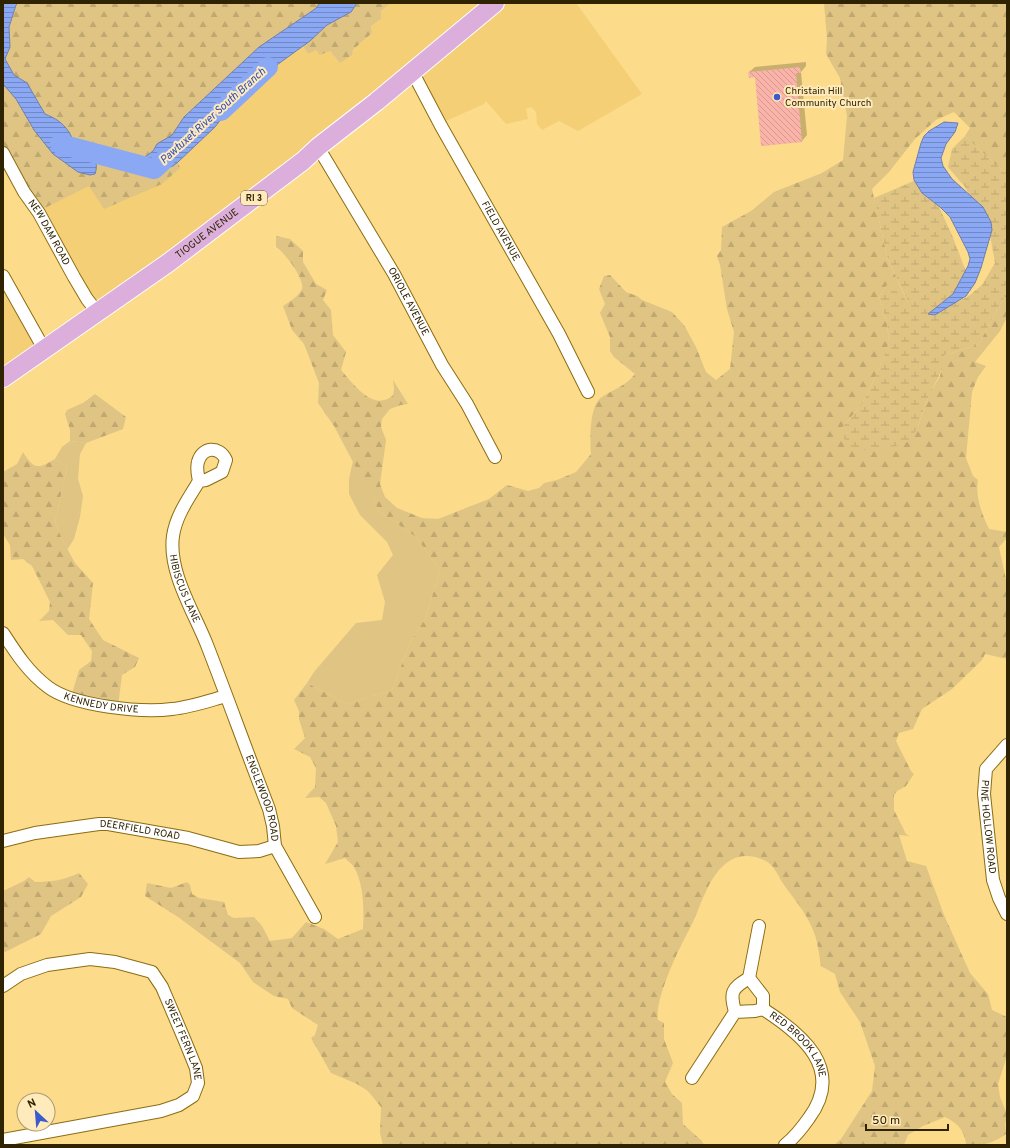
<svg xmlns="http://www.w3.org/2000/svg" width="1010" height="1148" viewBox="0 0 1010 1148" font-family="Overpass,sans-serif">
	<defs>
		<pattern id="forest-firs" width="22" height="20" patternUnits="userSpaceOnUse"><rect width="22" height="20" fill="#dfc484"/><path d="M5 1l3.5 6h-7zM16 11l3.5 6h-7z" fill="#c0a870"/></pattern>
		<pattern id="wetland-marsh" width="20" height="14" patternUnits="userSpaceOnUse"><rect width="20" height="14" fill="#dfc484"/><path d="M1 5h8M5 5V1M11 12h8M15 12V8" fill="none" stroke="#c0a870"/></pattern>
		<pattern id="water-rules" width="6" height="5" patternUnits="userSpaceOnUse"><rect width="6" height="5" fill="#8ba8f5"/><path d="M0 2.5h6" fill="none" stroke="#7288c4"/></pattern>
		<pattern id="building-back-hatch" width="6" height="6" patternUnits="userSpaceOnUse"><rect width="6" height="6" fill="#fab3a9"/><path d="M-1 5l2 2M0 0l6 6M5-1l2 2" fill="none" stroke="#d79a90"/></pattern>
	</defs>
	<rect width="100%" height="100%" fill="#fcdb8a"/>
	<g fill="#f4cf76">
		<path d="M391 3H576L642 94 578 131 559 121 542 130 537 124 536 112 531 107 526 109 528 119 506 124 486 101 484 104 439 124 412 73 97 310 39 211 89 185 180 168 178 161 215 127 245 88 303 46 308 54 316 50 330 51 340 63 372 33 371 26 381 19V11Z"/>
		<path d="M6 286 42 347 3 377V288Z"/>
	</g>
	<g fill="#dfc484">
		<path d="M70 441 86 443 80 454 78 479 83 496 80 517 74 539 67 550 55 522 67 467 55 459 62 447Z"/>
		<path d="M353 461 379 511 416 537 440 570 426 617 409 645 392 690 347 704 307 683 314 672 356 623 382 620 385 602 377 575 393 555 387 542 360 515 349 494V479Z"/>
	</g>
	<g fill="url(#forest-firs)">
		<path d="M18 3H320L315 9 259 47 184 117 172 135 157 144 153 151 145 157 172 166 178 162 180 168 162 184 104 209 89 186 39 211 3 153 4 98 3 84 16 99 34 130 90 175 95 174C101 156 86 153 76 143 62 129 67 121 45 114L27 83 14 75 5 59 10 47 9 27 16 5Z"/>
		<path d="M357 3H391L381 11V19L371 26 372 33 353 50 352 55 340 63 330 51 320 55 316 50 308 54 303 46 327 25 351 12Z"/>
		<path d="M824 3H1007V175L965 136 970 128 954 112 936 120 915 139 889 172 872 189 888 260 908 303 887 285 879 297 887 323 889 343 880 367 862 404 841 429 918 426 930 393 940 376 944 355 978 345 1007 292V317L1000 331 975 362 986 366 978 377 972 392 966 458 973 476 978 480C975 497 982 514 989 529L1007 532V538L999 547 1007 584V659L985 654 982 660 952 689 922 709 913 729 899 733 896 741 911 771 914 774 906 786 897 791 894 795V810L906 834 910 836 899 835 907 861 926 866 944 915 970 973 988 994 992 1010 1007 1017V1056L998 1084 1000 1097 1007 1114V1120L1005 1123 1006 1134C995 1142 980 1148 966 1144 964 1129 957 1123 945 1117L923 1126 908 1135 904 1145H834L841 1139 872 1091 875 1066 860 1022 840 992 835 974 821 966C819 955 818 941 813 930 806 912 793 898 782 882 779 877 775 868 770 864 760 856 742 853 731 860 707 874 701 909 688 932 678 950 654 1001 658 1020L664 1023V1039L673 1063 665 1082 672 1094 682 1103 683 1124 702 1141 704 1145H383L380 1133 381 1107 368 1091 357 1084 331 1073 311 1038 315 1035 318 1025 292 1008 288 999 274 996 253 982 240 963 178 917 145 896 147 883 171 888 187 882 190 885 192 894 199 898 224 902 228 915 234 918 254 917 262 926 270 941 292 938 306 922 324 929 338 939 363 929C364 909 364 885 354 867 352 864 348 861 345 858L325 864 338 842 336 826 326 803 319 797 305 798 315 787 316 768 310 757 294 749 305 738 299 719V711L294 700 307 683 347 704 392 690 409 645 426 617 440 570 416 537 379 511 334 426 318 403 319 383 304 344 292 330 283 306C289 302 299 296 302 289 305 279 285 253 276 247V236L290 239 303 251V262L316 284 327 290 323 300 331 310 333 335 346 352 341 370C350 380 368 405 384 400 387 400 391 397 393 395L394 389 393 380 408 404 401 405 390 409 382 419 381 427 386 440 380 484 385 497 397 508 422 518 438 519 489 499 507 485 528 491 539 488 544 483 557 480 576 472 591 454C590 440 589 405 602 397 615 388 625 387 635 374L614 357 610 351V337L600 313 605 304 599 289 604 276 610 275 626 292 637 296 642 300 672 312 684 325 696 347 706 372 716 380 730 369 734 332 727 309 720 265 717 256 721 250 722 227 751 211 774 192 822 173 843 160 847 116 840 78 826 54 827 39Z"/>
		<path d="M95 394 126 417 123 429 86 443 70 441V430L65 414 67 410 83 403Z"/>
		<path d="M23 452C34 470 38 469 55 459L67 467 55 522 63 541 75 563 93 583 89 619 103 640 139 658 135 667 122 675 118 706 71 697 79 670 91 661 92 651 81 635H68L53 620 39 621 49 611 50 602 32 566 23 559 11 560 10 545 3 534V472L17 464Z"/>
		<path d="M79 873 88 884 81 897 51 916 41 934 5 952 3 951V891L24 881 29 877 35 882C51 882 64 880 79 873Z"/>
	</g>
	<path fill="url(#wetland-marsh)" d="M965 136 1007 175V292L978 345 944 355C945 368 936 380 931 392 924 404 918 435 907 442 899 447 888 447 880 448 865 450 860 452 847 446L841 429 862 404 880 367 889 343 887 323 879 297 887 285 908 302 888 260 874 198 916 180 933 194 952 235 967 274 958 302 970 295 982 285 995 263 990 235 965 187 948 167 952 149Z"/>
	<g fill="url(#water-rules)" stroke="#7080ac">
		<path d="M3 3H18L16 5 9 27 10 47 5 59 14 75 27 83 45 114C55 118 62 122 69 132 71 136 73 140 76 143 86 153 101 156 95 174L90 175 78 172 53 154 34 130 16 99 3 84Z"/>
		<path d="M320 3H357L351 12 327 25 310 41 245 88 215 127 178 162 173 166 150 173 143 168 145 157 153 151 157 144 172 135 184 117 259 47 315 9Z"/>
		<path d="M944 122 958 123 955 132 946 144 941 158 943 166 952 179 983 207 991 222 992 230 981 268 975 283 966 296 935 315 928 314 953 294 968 266 970 259 968 252 950 217 940 207 922 193 914 180 913 172 921 143 924 136 929 131Z"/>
	</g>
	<path fill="#0003" d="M806 62V66L801 72 807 135 802 141 756 76 749 72 755 67Z"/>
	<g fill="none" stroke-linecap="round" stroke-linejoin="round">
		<g stroke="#8ba8f5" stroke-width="20">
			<path d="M221 111 268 67"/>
			<path d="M60 144 154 169 165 159"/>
		</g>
	</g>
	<path fill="url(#building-back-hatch)" d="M800 67 801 73H796L802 142 761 146 755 77 749 78 748 72Z"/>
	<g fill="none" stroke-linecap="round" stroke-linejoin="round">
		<defs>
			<g id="minor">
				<path id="s1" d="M412 71 441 126 559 334 588 392"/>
				<path id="s2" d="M318 147 394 274 442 365 467 404 495 457"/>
				<path id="s3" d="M3 153 24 192 39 213 74 277 87 299 97 312"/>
				<path d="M3 276 44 349"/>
				<path id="s4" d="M199 481 206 480 222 472 226 460C219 445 202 447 198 462 196 468 198 476 199 481 189 498 176 515 173 536 168 572 194 612 207 645 228 699 248 755 269 809L273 826 275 846 315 917"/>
				<path id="s5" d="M3 633C16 653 28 672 48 687 73 706 141 713 172 709 191 707 208 701 226 696"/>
				<path id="s6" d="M1007 745 986 769 984 794 993 880 999 898 1007 914"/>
				<path id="s7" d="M3 841 35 833 99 824H108L188 838 239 852 259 851 275 846"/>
				<path d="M749 978 759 926"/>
				<path id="s8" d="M3 986 21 974 47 965 90 959 115 962 152 972 162 987 185 1041 196 1068 198 1083 193 1096 179 1105 161 1111 3 1140"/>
				<path id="s9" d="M763 1009C802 1034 845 1069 809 1118 802 1128 795 1137 785 1145"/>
				<path d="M692 1078 735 1012C730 992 731 989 749 978L763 996V1009L755 1011 735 1012"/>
			</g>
			<g id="primary">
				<path id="s10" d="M3 378 168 263 303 161 318 147 376 102 495 3"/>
			</g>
		</defs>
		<use href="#minor" stroke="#8c6d13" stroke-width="14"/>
		<use href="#primary" stroke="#fff" stroke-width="20"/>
		<use href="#minor" stroke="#fff" stroke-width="12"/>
		<use href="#primary" stroke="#dcaedb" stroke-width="18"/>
	</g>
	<circle fill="#3a5bcc" stroke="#feeabb" stroke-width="1.5" cx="777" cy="97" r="4"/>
	<g text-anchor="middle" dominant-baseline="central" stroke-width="4" stroke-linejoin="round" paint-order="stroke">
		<rect fill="#feeabb" stroke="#6e5f39" stroke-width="1" x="241" y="191" width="26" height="14" rx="3"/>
		<g font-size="9" font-weight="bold" fill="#302301">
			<text x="254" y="198">RI 3</text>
		</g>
		<g font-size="10" fill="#302301" stroke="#feeabb" text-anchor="start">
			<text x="785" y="91">Christain Hill<tspan x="785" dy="12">Community Church</tspan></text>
		</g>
		<g font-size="10" fill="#302301" stroke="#feeabb">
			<text stroke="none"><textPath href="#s1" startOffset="183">FIELD AVENUE</textPath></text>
			<text stroke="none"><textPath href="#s3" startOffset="92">NEW DAM ROAD</textPath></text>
			<text stroke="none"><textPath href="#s10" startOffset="250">TIOGUE AVENUE</textPath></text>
			<text stroke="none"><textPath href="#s2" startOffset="179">ORIOLE AVENUE</textPath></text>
			<text stroke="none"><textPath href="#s4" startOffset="211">HIBISCUS LANE</textPath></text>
			<text stroke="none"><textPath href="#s5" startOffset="127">KENNEDY DRIVE</textPath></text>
			<text stroke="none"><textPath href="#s4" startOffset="435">ENGLEWOOD ROAD</textPath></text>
			<text stroke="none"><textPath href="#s6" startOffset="90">PINE HOLLOW ROAD</textPath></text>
			<text stroke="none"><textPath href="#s7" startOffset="139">DEERFIELD ROAD</textPath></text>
			<text stroke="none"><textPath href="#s8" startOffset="231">SWEET FERN LANE</textPath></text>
			<text stroke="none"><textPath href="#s9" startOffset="51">RED BROOK LANE</textPath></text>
		</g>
		<g font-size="11" font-style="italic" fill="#2d4ab7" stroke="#feeabb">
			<text transform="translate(213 116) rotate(-42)">Pawtuxet River South Branch</text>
		</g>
	</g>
	<rect width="1010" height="1148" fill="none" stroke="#302301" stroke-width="8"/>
	<g transform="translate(36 1112) rotate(334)"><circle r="19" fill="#feeabb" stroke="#ac9a71"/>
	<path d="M0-3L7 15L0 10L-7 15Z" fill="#3a5bcc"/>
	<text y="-6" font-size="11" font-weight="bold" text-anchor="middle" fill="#302301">N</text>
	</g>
	<path d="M866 1124v6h82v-6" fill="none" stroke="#302301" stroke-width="2"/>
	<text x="872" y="1124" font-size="12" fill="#302301" stroke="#feeabb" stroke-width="3" paint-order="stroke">50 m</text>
</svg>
